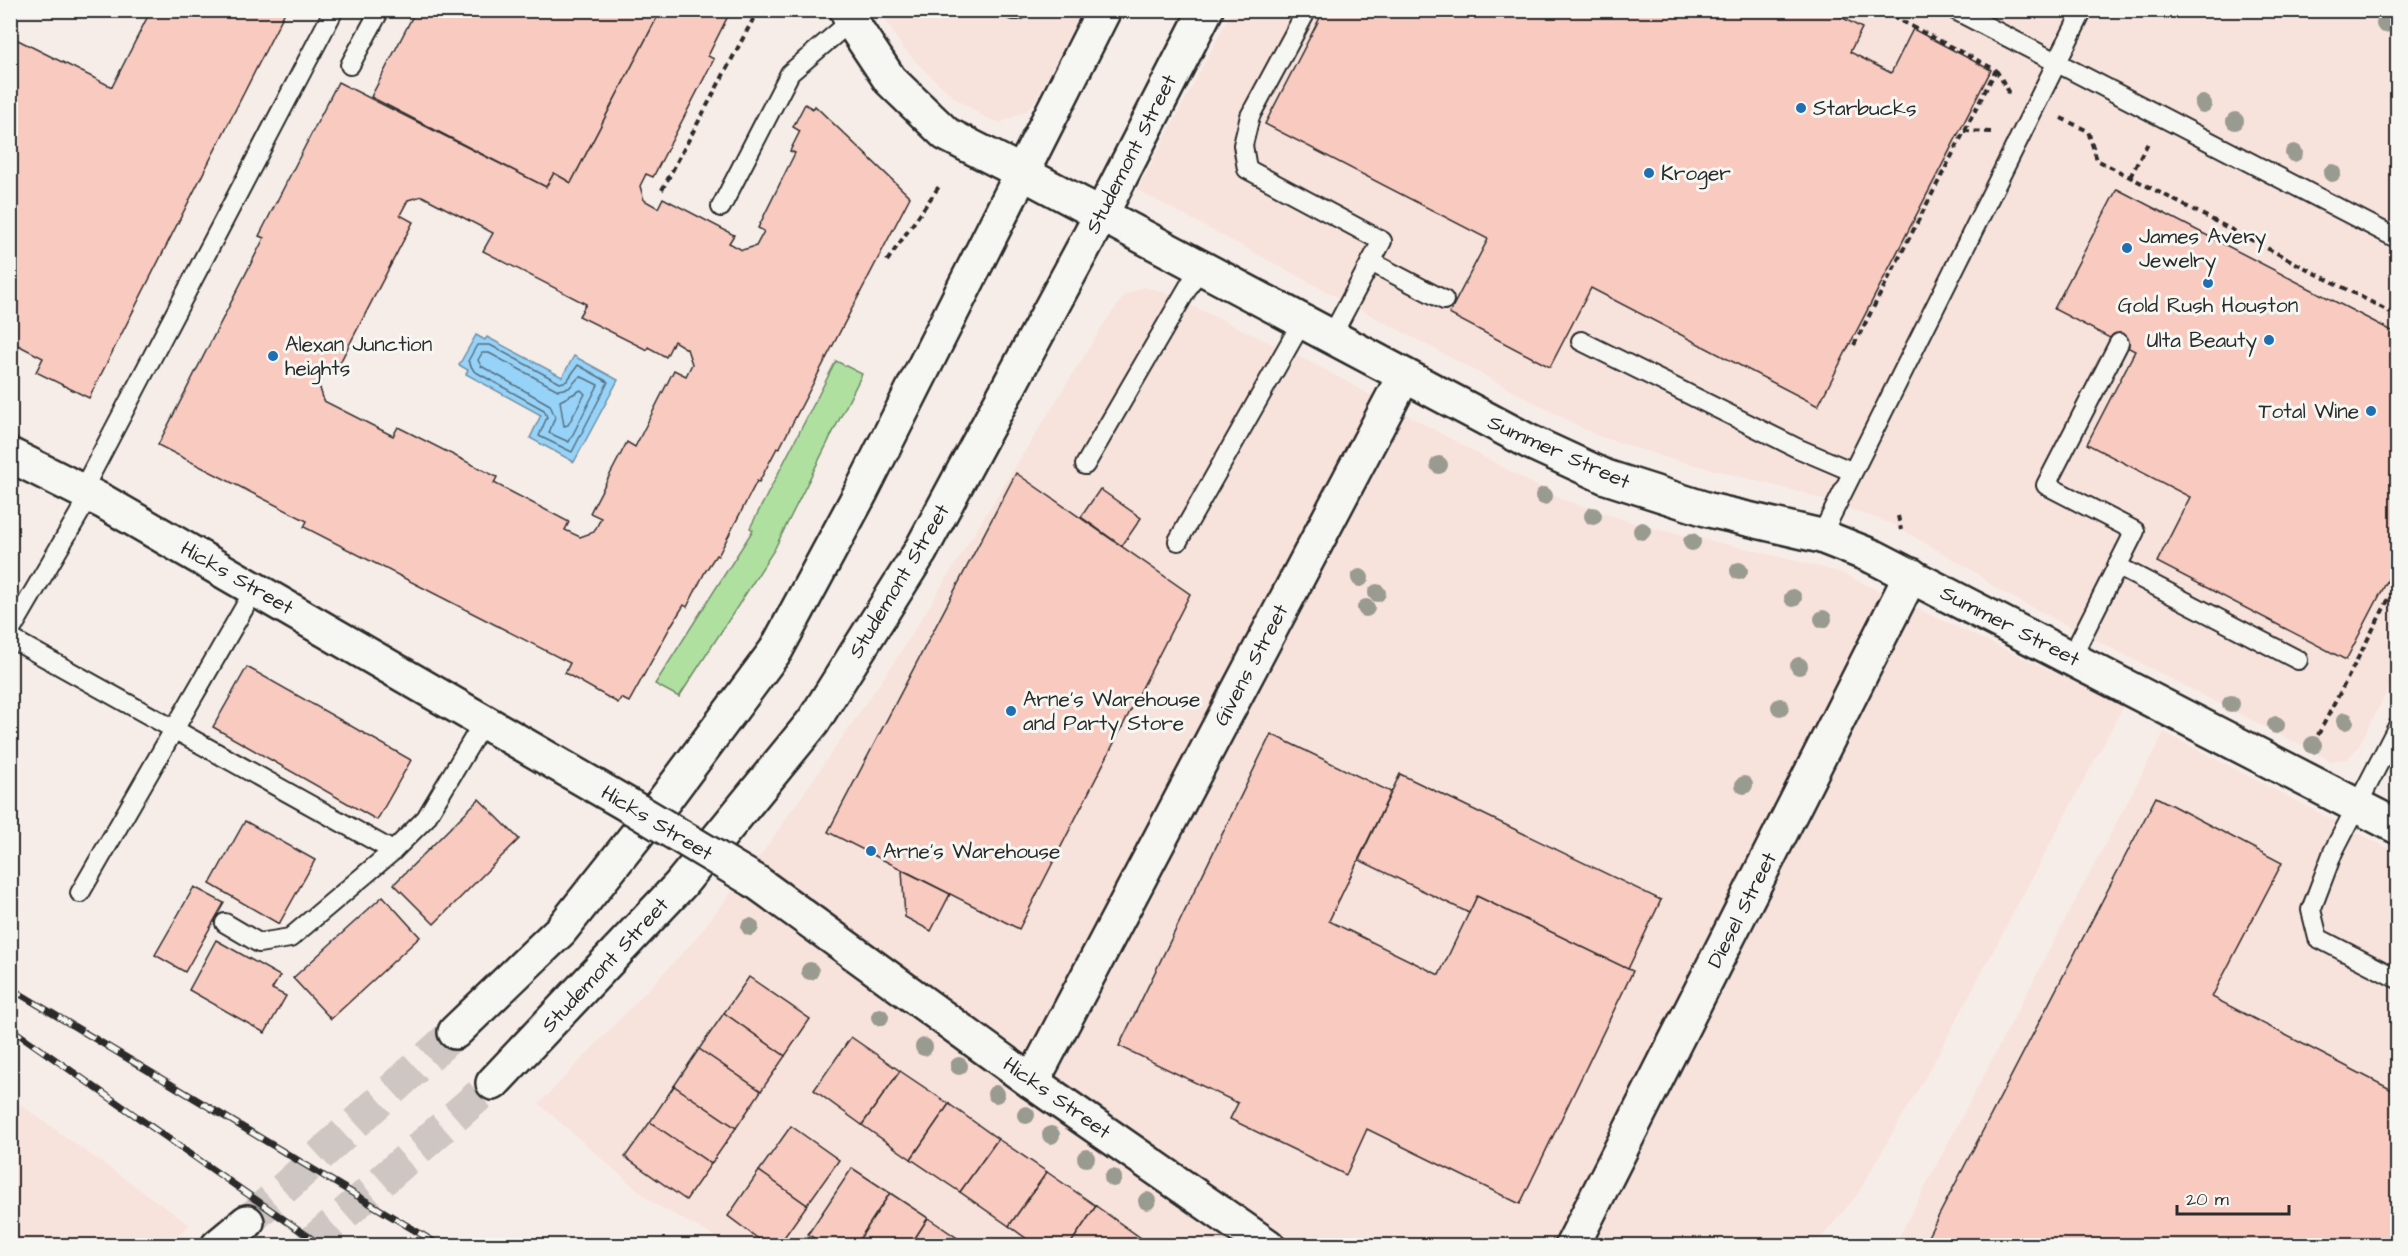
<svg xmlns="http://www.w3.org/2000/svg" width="2408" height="1256" viewBox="0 0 2408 1256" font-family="'Architects Daughter',sans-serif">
	<rect width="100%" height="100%" fill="#f7ede8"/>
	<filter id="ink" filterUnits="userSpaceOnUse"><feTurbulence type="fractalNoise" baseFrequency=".0167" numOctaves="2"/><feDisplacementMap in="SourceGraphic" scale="12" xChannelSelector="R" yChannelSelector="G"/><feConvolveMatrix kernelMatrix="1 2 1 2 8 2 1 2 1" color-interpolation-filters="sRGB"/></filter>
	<g filter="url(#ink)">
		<g fill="#f8e2dc">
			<path d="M880 11H1082L1035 101 1026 111 1000 123 984 117 955 98 929 75 902 47Z"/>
			<path d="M1232 11H2397V673L2358 747 2348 759 2331 761 2000 591 1970 569 1890 523 1803 493 1664 457 1595 435 1137 190Z"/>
			<path d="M1143 287 1161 291 1318 366 1561 499 1646 527 1749 549 1839 572 2124 705 1940 1051 1857 1195 1815 1245H731L654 1204 539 1104 691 944 763 852 897 658 1105 322 1125 295Z"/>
			<path d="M2164 732 2397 853V1245L1894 1246Z"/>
			<path d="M10 1098H11L190 1225 165 1245H11Z"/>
		</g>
		<path fill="#afe0a0" stroke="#6d8666" stroke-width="1.5" d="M836 361 862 374 774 550 679 697 655 684 753 530 750 528Z"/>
		<path fill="#97d3f8" stroke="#6c90a6" stroke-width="1.5" d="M476 335 485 340 487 337 562 377 574 356 618 380 574 462 530 438 541 415 466 374 468 370 459 365Z"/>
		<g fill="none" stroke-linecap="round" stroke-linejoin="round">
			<g stroke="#566e7d" stroke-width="1.5">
				<path d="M477 345H490L560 383 567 381 578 365 608 382 572 452 539 436 547 417 544 410 474 371 468 361Z"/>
				<path d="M482 353H489L558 390 569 388 580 376 598 385 569 442 549 433 555 417 550 405 481 366 478 360Z"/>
				<path d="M581 390 585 394 568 425 564 426 560 401Z"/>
			</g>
		</g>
		<g fill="#f9cac0" stroke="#2b2b2b" stroke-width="1.5" fill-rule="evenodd">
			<path d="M151 10H286L89 398 36 372 43 358 10 341V36L112 87Z"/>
			<path d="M416 10H661L571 183 554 173 546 187 371 97Z"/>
			<path d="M661 10H731L708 56 714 59 653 177 646 174 640 186 644 200 658 208 663 198 734 235 729 243 742 250 756 246 764 231 758 228 795 153 790 151 800 131 793 127 805 104 813 109 815 106 910 197 779 449 777 448 759 482 757 481 718 556 716 555 705 572 687 607 684 605 672 624 629 702 621 698 618 703 565 673 570 663 304 527 307 521 158 445 264 238 259 236 338 82 546 187 554 173 571 183ZM422 196 493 233 483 251 586 304 579 316 647 350 648 347 666 357 674 341 687 349 692 364 686 376 674 370 635 447 627 442 590 513 601 518 594 532 580 537 565 530 569 522 494 483 497 477 398 427 393 436 324 401 319 385 326 373 333 376 413 222 400 215 408 200Z"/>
			<path d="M1324 10H1828L1862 28 1850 52 1891 73 1913 29 1991 70 1818 406 1591 288 1550 367 1449 314 1488 239 1265 124Z"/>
			<path d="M2117 189 2398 334V560L2346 660 2157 562 2190 497 2087 444 2135 351 2054 309Z"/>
			<path d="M1016 473 1190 594 1019 929 828 832Z"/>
			<path d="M1100 489 1141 518 1122 546 1081 517Z"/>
			<path d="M247 667 411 760 377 820 213 727Z"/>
			<path d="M1271 734 1391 792 1329 921 1439 975 1477 896 1633 971 1520 1204 1367 1129 1346 1175 1230 1119 1238 1103 1119 1046Z"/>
			<path d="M1400 774 1661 900 1628 969 1477 896 1469 913 1359 860Z"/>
			<path d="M2156 797 2282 863 2212 997 2398 1093V1246H1923Z"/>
			<path d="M479 799 519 839 434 924 394 884Z"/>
			<path d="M245 821 315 860 279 924 210 884Z"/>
			<path d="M902 870 950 894 931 931 905 917Z"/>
			<path d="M194 887 224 903 185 972 155 955Z"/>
			<path d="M383 896 420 937 331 1019 293 978Z"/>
			<path d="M216 940 280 976 272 989 286 996 265 1033 189 990Z"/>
			<path d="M749 977 810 1019 785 1056 724 1013Z"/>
			<path d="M724 1013 785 1056 761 1091 699 1049Z"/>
			<path d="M851 1037 900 1071 862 1125 814 1090Z"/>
			<path d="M699 1049 761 1091 736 1128 674 1086Z"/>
			<path d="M900 1071 949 1104 911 1159 862 1125Z"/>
			<path d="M674 1086 736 1128 711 1164 650 1122Z"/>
			<path d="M949 1104 998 1139 960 1192 911 1159Z"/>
			<path d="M650 1122 711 1164 686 1200 625 1157Z"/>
			<path d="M791 1126 839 1160 807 1205 759 1171Z"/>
			<path d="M998 1139 1047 1172 1009 1226 960 1192Z"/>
			<path d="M852 1168 890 1193 855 1246H826L808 1234Z"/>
			<path d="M759 1171 807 1205 778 1246H768L728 1216Z"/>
			<path d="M1047 1172 1096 1206 1069 1246H1037L1009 1226Z"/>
			<path d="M890 1193 928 1218 910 1246H855Z"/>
			<path d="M1096 1206 1145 1241 1141 1246H1069Z"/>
			<path d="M928 1218 966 1244V1246H910Z"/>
		</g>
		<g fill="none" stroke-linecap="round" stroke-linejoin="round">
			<g stroke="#cec6c2" stroke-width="33" stroke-dasharray="33 16" stroke-linecap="butt">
				<path d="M247 1222 455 1032"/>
				<path d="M308 1246 493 1083"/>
			</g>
			<defs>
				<g id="service">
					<path d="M1013 10H1018"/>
					<path d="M1307 10 1250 116 1243 145 1247 169 1382 241 1331 337"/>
					<path d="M1955 10 2398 239"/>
					<path d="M350 65 380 10"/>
					<path d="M721 207 790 73 851 21"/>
					<path d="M1371 262 1444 300"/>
					<path d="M1581 341 1797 448 1851 471"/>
					<path d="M1085 465 1200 267"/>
					<path d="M82 491 334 10"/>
					<path d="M1821 536 2083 10"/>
					<path d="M1178 541 1302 322"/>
					<path d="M2117 566 2298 660"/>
					<path d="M10 632 90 495"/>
					<path d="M10 638 393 851"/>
					<path d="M2071 658 2135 531 2046 485 2119 343"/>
					<path d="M2398 726 2333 852 2311 910 2318 938 2398 979"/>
					<path d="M80 893 255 589"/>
					<path d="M225 923 259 943 290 938 393 851 426 818 484 721"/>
				</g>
				<g id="minor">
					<path d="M847 10 851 21 890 80 946 134 1021 172"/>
					<path d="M1032 1082 1404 376"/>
				</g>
				<g id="tertiary">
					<path d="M1021 172 1530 442 1606 477 1709 510 1821 536 1874 557 2398 827"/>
					<path d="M10 455 104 502 628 805"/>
					<path d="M755 881 1032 1082 1268 1246"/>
					<path d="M1572 1246 1911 575"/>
				</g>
				<g id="secondary">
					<path d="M455 1032 561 930 666 798 776 650 861 492 1104 10"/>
					<path d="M493 1083 680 885 813 722 920 552 1101 215 1206 10"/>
					<path d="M218 1246 247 1222"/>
				</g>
			</defs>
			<use href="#service" stroke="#2b2b2b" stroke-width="22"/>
			<use href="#minor" stroke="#2b2b2b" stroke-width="38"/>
			<use href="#tertiary" stroke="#2b2b2b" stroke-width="38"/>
			<use href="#secondary" stroke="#2b2b2b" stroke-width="38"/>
			<g stroke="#2b2b2b" stroke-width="4" stroke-dasharray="6 4.5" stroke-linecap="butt">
				<path d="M1996 70 2008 90 2007 96"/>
				<path d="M2061 118 2088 131 2097 160 2398 316"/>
				<path d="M1964 131 1992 132"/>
				<path d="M2130 177 2149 141"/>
				<path d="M662 190 758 10"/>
				<path d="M887 261 940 185"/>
				<path d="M1854 345 1996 70 1880 10"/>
				<path d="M1898 516 1901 530"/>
				<path d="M2318 735 2398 581"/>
			</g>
			<use href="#service" stroke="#f6f6f2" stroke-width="18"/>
			<use href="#minor" stroke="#f6f6f2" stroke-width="33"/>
			<use href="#tertiary" stroke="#f6f6f2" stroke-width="33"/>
			<use href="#secondary" stroke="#f6f6f2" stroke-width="33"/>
			<defs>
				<g id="rail">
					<path d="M10 988 441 1246"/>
					<path d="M10 1028 322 1246"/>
				</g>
			</defs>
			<use href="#rail" stroke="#2b2b2b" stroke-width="7"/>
			<use href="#rail" stroke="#f6f6f2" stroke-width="4.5" stroke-dasharray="14" stroke-linecap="butt"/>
			<defs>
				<path id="tertiary-bridge" d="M628 805 755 881"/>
			</defs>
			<use href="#tertiary-bridge" stroke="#2b2b2b" stroke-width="38" stroke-linecap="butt"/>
			<use href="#tertiary-bridge" stroke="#f6f6f2" stroke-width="33"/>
		</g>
		<g fill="#999b90">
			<circle cx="2385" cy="24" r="9"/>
			<circle cx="2203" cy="104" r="9"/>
			<circle cx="2235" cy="121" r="9"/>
			<circle cx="2294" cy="153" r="9"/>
			<circle cx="2332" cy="173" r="9"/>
			<circle cx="1439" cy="465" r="9"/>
			<circle cx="1544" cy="496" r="9"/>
			<circle cx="1593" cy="516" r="9"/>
			<circle cx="1642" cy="531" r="9"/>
			<circle cx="1692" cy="542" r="9"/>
			<circle cx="1739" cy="571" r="9"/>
			<circle cx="1360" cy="578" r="9"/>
			<circle cx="1377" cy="593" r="9"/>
			<circle cx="1793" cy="598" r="9"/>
			<circle cx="1366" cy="608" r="9"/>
			<circle cx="1823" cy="619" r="9"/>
			<circle cx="1799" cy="666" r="9"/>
			<circle cx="2231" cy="704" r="9"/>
			<circle cx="1780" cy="707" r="9"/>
			<circle cx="2345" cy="721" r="9"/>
			<circle cx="2276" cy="725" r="9"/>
			<circle cx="2313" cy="745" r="9"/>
			<circle cx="1744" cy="785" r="9"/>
			<circle cx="750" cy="927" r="9"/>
			<circle cx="810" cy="971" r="9"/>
			<circle cx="880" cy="1017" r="9"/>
			<circle cx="924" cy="1047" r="9"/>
			<circle cx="959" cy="1066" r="9"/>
			<circle cx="996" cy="1094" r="9"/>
			<circle cx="1026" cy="1115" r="9"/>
			<circle cx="1051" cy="1135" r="9"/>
			<circle cx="1086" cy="1158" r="9"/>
			<circle cx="1113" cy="1178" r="9"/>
			<circle cx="1147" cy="1201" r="9"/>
		</g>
	</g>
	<g fill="#1f6fb2" stroke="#f6f6f2" stroke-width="2">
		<circle cx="1801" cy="108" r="6"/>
		<circle cx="1649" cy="173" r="6"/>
		<circle cx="2127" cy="248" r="6"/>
		<circle cx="2208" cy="283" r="6"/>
		<circle cx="2269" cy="340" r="6"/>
		<circle cx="273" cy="356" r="6"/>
		<circle cx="2371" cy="411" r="6"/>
		<circle cx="1011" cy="711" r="6"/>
		<circle cx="871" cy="851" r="6"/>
	</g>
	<g text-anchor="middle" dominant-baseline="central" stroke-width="6" stroke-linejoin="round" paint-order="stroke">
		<g font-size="21" fill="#2b2b2b" stroke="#f6f6f2" text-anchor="start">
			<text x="1813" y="108">Starbucks</text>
			<text x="1661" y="173">Kroger</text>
			<text x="2139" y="236">James Avery<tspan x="2139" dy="24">Jewelry</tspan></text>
			<text x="2208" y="305" text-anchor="middle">Gold Rush Houston</text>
			<text x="2257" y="340" text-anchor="end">Ulta Beauty</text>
			<text x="285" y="344">Alexan Junction<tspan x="285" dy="24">heights</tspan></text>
			<text x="2359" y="411" text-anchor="end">Total Wine</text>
			<text x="1023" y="699">Arne's Warehouse<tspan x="1023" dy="24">and Party Store</tspan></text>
			<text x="883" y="851">Arne's Warehouse</text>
		</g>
		<g font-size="21" fill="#2b2b2b" stroke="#f6f6f2">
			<text transform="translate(1131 154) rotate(-63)">Studemont Street</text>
			<text transform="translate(1559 452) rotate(24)">Summer Street</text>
			<text transform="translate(237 578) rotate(30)">Hicks Street</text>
			<text transform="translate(899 581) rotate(-59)">Studemont Street</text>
			<text transform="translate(2010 626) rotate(27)">Summer Street</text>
			<text transform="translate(1251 665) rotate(-62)">Givens Street</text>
			<text transform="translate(657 823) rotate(31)">Hicks Street</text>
			<text transform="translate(1742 910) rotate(-63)">Diesel Street</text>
			<text transform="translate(605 965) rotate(-47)">Studemont Street</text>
			<text transform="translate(1057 1098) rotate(35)">Hicks Street</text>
		</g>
	</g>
	<rect width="2408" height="1256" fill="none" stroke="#f6f6f2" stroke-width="36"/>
	<rect x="18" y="18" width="2372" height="1220" fill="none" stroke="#2b2b2b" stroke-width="2" filter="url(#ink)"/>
	<path d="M2177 1205v9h112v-9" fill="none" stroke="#2b2b2b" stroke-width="3"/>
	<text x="2186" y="1205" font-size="18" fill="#2b2b2b" stroke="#f6f6f2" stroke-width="4.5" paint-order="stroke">20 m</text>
</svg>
